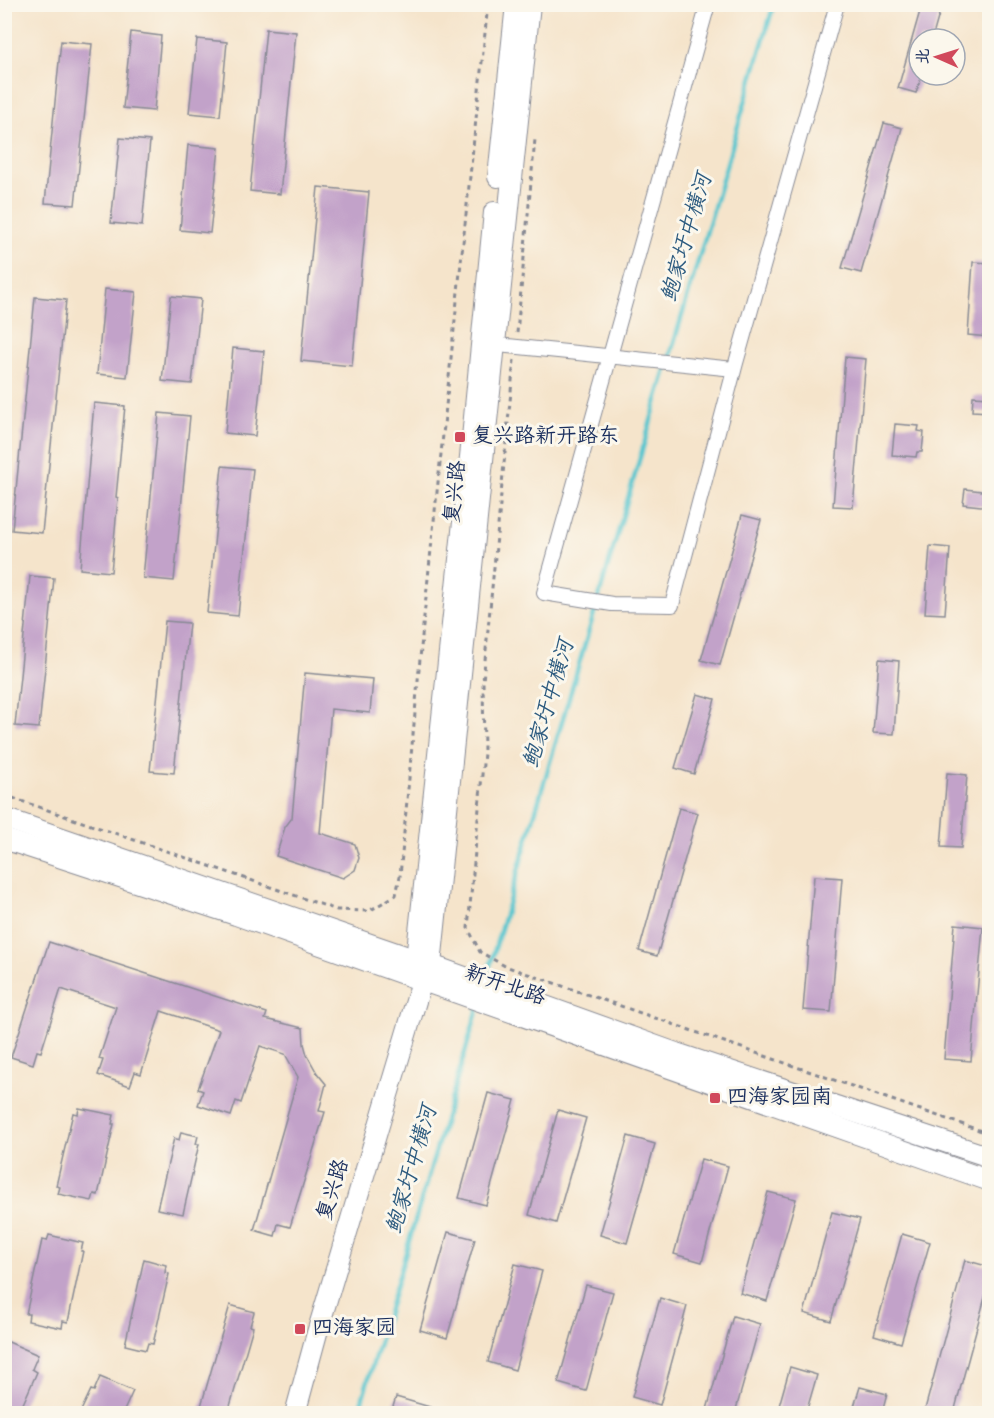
<svg xmlns="http://www.w3.org/2000/svg" width="994" height="1418" viewBox="0 0 994 1418" font-family="'Indie Flower','LXGW WenKai TC',sans-serif">
	<rect width="100%" height="100%" fill="#fbf7ec"/>
	<filter id="ink" filterUnits="userSpaceOnUse"><feTurbulence type="fractalNoise" baseFrequency=".0167" numOctaves="2"/><feDisplacementMap in="SourceGraphic" scale="12" xChannelSelector="R" yChannelSelector="G"/><feConvolveMatrix kernelMatrix="1 2 1 2 8 2 1 2 1" color-interpolation-filters="sRGB"/></filter>
	<filter id="wash" filterUnits="userSpaceOnUse"><feTurbulence type="fractalNoise" baseFrequency=".008" numOctaves="4" result="noise"/><feDisplacementMap in="SourceGraphic" scale="24" xChannelSelector="R" yChannelSelector="G"/><feGaussianBlur stdDeviation="1.35" result="paint"/><feColorMatrix in="noise" values="0 0 0 0 0 0 0 0 0 0 0 0 0 0 0 0 0 1.4 0 .05"/><feComposite in="paint" operator="in"/></filter>
	<g filter="url(#wash)">
		<rect width="100%" height="100%" fill="#f5e4cb"/>
		<g fill="none" stroke-linecap="round" stroke-linejoin="round">
			<g stroke="#59c6cf" stroke-width="4.5">
				<path d="M486 979 774 4"/>
				<path d="M358 1414 479 1005"/>
			</g>
		</g>
		<g id="blocks">
			<g fill="#c2a2c9">
				<path d="M922 4H942L932 39H919V75H922L916 93 898 88Z"/>
				<path d="M266 29 296 32 280 194 250 191Z"/>
				<path d="M131 32 161 36 154 111 123 108Z"/>
				<path d="M197 39 227 42 220 116 189 113Z"/>
				<path d="M61 41 92 44 75 205 45 203Z"/>
				<path d="M884 123 902 128 861 273 842 268Z"/>
				<path d="M120 138 150 141 142 226 111 223Z"/>
				<path d="M188 145 219 148 210 233 180 230Z"/>
				<path d="M318 187 369 192 352 366 301 361Z"/>
				<path d="M973 262 990 263 988 337 968 335Z"/>
				<path d="M105 289 136 292 127 377 97 374Z"/>
				<path d="M171 296 201 299 192 384 162 381Z"/>
				<path d="M35 297 66 300 42 533 12 530Z"/>
				<path d="M233 348 264 351 255 436 225 433Z"/>
				<path d="M845 357 866 359 853 507 833 506Z"/>
				<path d="M973 396 990 397V412L972 411Z"/>
				<path d="M94 403 125 406 116 497 118 498 111 572 80 569Z"/>
				<path d="M159 413 190 416 174 581 143 578Z"/>
				<path d="M895 424 919 426 918 431 924 432 922 452H917L916 457 892 455Z"/>
				<path d="M222 466 253 469 238 616 207 613Z"/>
				<path d="M965 489 990 492V507L963 504Z"/>
				<path d="M742 515 761 520 720 665 701 660Z"/>
				<path d="M930 546 950 548 945 614 925 613Z"/>
				<path d="M30 576 54 578 39 728 15 726Z"/>
				<path d="M165 621 189 623 174 773 150 771Z"/>
				<path d="M879 659 899 661 894 734 873 733Z"/>
				<path d="M305 673 373 679 370 713 331 709 320 833 355 844 359 858 355 870 343 878 276 856 285 827 292 818Z"/>
				<path d="M697 694 715 699 694 774 675 768Z"/>
				<path d="M947 773 967 775 961 848 941 847Z"/>
				<path d="M679 808 698 813 657 956 639 951Z"/>
				<path d="M814 876 842 878 831 1012 803 1010Z"/>
				<path d="M955 924 983 927 971 1061 944 1059Z"/>
				<path d="M49 942 267 1013 265 1019 303 1028 304 1044 307 1055 317 1073 326 1084 319 1111 325 1112 290 1227 278 1224 275 1236 254 1230 298 1077 285 1054 260 1046 241 1103 236 1101 231 1116 198 1105 203 1091 198 1089 219 1030 161 1011 141 1074 135 1072 130 1086 98 1075 103 1060 99 1059 116 1007 61 989 41 1052 37 1051 33 1064 11 1057Z"/>
				<path d="M488 1093 515 1100 486 1205 459 1198Z"/>
				<path d="M79 1108 114 1115 112 1124H114L98 1195 94 1194 92 1201 58 1194 60 1187 56 1186 73 1113 78 1114Z"/>
				<path d="M558 1110 586 1118 556 1223 529 1215Z"/>
				<path d="M181 1132 198 1136 196 1144H199L183 1214 157 1209 174 1138 179 1140Z"/>
				<path d="M628 1136 655 1144 627 1243 600 1235Z"/>
				<path d="M701 1159 728 1166 702 1262 674 1254Z"/>
				<path d="M768 1192 796 1199 767 1301 740 1293Z"/>
				<path d="M832 1212 860 1219 831 1321 804 1313Z"/>
				<path d="M448 1232 475 1239 447 1338 420 1330Z"/>
				<path d="M902 1234 930 1242 901 1343 874 1335Z"/>
				<path d="M49 1235 83 1243 81 1251H83L68 1322 63 1321 62 1328 28 1321 29 1314H26L42 1240 47 1241Z"/>
				<path d="M144 1259 166 1265 165 1273 169 1274 153 1344 148 1343 146 1350 125 1345Z"/>
				<path d="M965 1260 990 1267V1279L962 1382 954 1413H924Z"/>
				<path d="M515 1264 542 1271 515 1370 488 1362Z"/>
				<path d="M586 1285 613 1292 586 1391 558 1383Z"/>
				<path d="M660 1298 687 1306 660 1405 632 1397Z"/>
				<path d="M230 1305 254 1312 250 1326 253 1327 228 1413H199Z"/>
				<path d="M733 1316 760 1324 735 1413H706Z"/>
				<path d="M4 1340 38 1355 32 1369 37 1372 19 1413H4Z"/>
				<path d="M790 1367 817 1375 806 1413H777Z"/>
				<path d="M100 1377 133 1391 123 1413H80L91 1390 94 1391Z"/>
				<path d="M860 1387 887 1394 882 1413H852Z"/>
				<path d="M396 1397 440 1410 439 1413H391Z"/>
			</g>
		</g>
	</g>
	<g filter="url(#ink)">
		<use href="#blocks" fill-opacity="0" stroke="#888a94" stroke-width="1.5"/>
		<g fill="none" stroke-linecap="round" stroke-linejoin="round">
			<defs>
				<g id="street">
					<path d="M708 4 544 593 612 604 672 605 736 363 837 4"/>
					<path d="M488 344 734 369"/>
				</g>
				<g id="secondary">
					<path d="M498 177 516 4"/>
					<path d="M4 818 431 965 676 1053 990 1157"/>
					<path d="M4 839 236 915 990 1181"/>
					<path d="M419 970 416 960 472 438 494 212"/>
					<path d="M295 1414 317 1333 422 981 431 965 530 4"/>
				</g>
			</defs>
			<use href="#street" stroke="#888a94" stroke-width="16"/>
			<use href="#secondary" stroke="#888a94" stroke-width="22"/>
			<g stroke="#888a94" stroke-width="3" stroke-dasharray="4.5 4.5" stroke-linecap="butt">
				<path d="M517 333 535 139"/>
				<path d="M514 360 483 681 484 753 468 928 480 952 505 966 990 1134"/>
				<path d="M4 795 337 910 369 911 396 895 400 876 423 626 488 4"/>
			</g>
			<use href="#street" stroke="#fff" stroke-width="14"/>
			<use href="#secondary" stroke="#fff" stroke-width="20"/>
		</g>
	</g>
	<g fill="#d1495b" stroke="#fbf7ec" stroke-width="2">
		<rect x="454" y="431" width="12" height="12" rx="3"/>
		<rect x="709" y="1092" width="12" height="12" rx="3"/>
		<rect x="294" y="1323" width="12" height="12" rx="3"/>
	</g>
	<g text-anchor="middle" dominant-baseline="central" stroke-width="6" stroke-linejoin="round" paint-order="stroke">
		<g font-size="21" fill="#1b2f5e" stroke="#fbf7ec" text-anchor="start">
			<text x="472" y="437">复兴路新开路东</text>
			<text x="727" y="1098">四海家园南</text>
			<text x="312" y="1329">四海家园</text>
		</g>
		<g font-size="21" fill="#1b2f5e" stroke="#fbf7ec">
			<text transform="translate(456 492) rotate(-84)">复兴路</text>
			<text transform="translate(505 986) rotate(19)">新开北路</text>
			<text transform="translate(334 1190) rotate(-73)">复兴路</text>
		</g>
		<g font-size="22" font-style="italic" fill="#2e5c80" stroke="#fbf7ec">
			<text transform="translate(688 238) rotate(-74)">鲍家圩中横河</text>
			<text transform="translate(550 704) rotate(-74)">鲍家圩中横河</text>
			<text transform="translate(413 1170) rotate(-74)">鲍家圩中横河</text>
		</g>
	</g>
	<rect width="994" height="1418" fill="none" stroke="#fbf7ec" stroke-width="24"/>
	<g transform="translate(937 57) rotate(273)"><circle r="28" fill="#fbf7ec" stroke="#a1a7b3" stroke-width="1.5"/>
	<path d="M0-4.5L10 22L0 15L-10 22Z" fill="#d1495b"/>
	<text y="-9" font-size="16" font-weight="bold" text-anchor="middle" fill="#1b2f5e">北</text>
	</g>
</svg>
